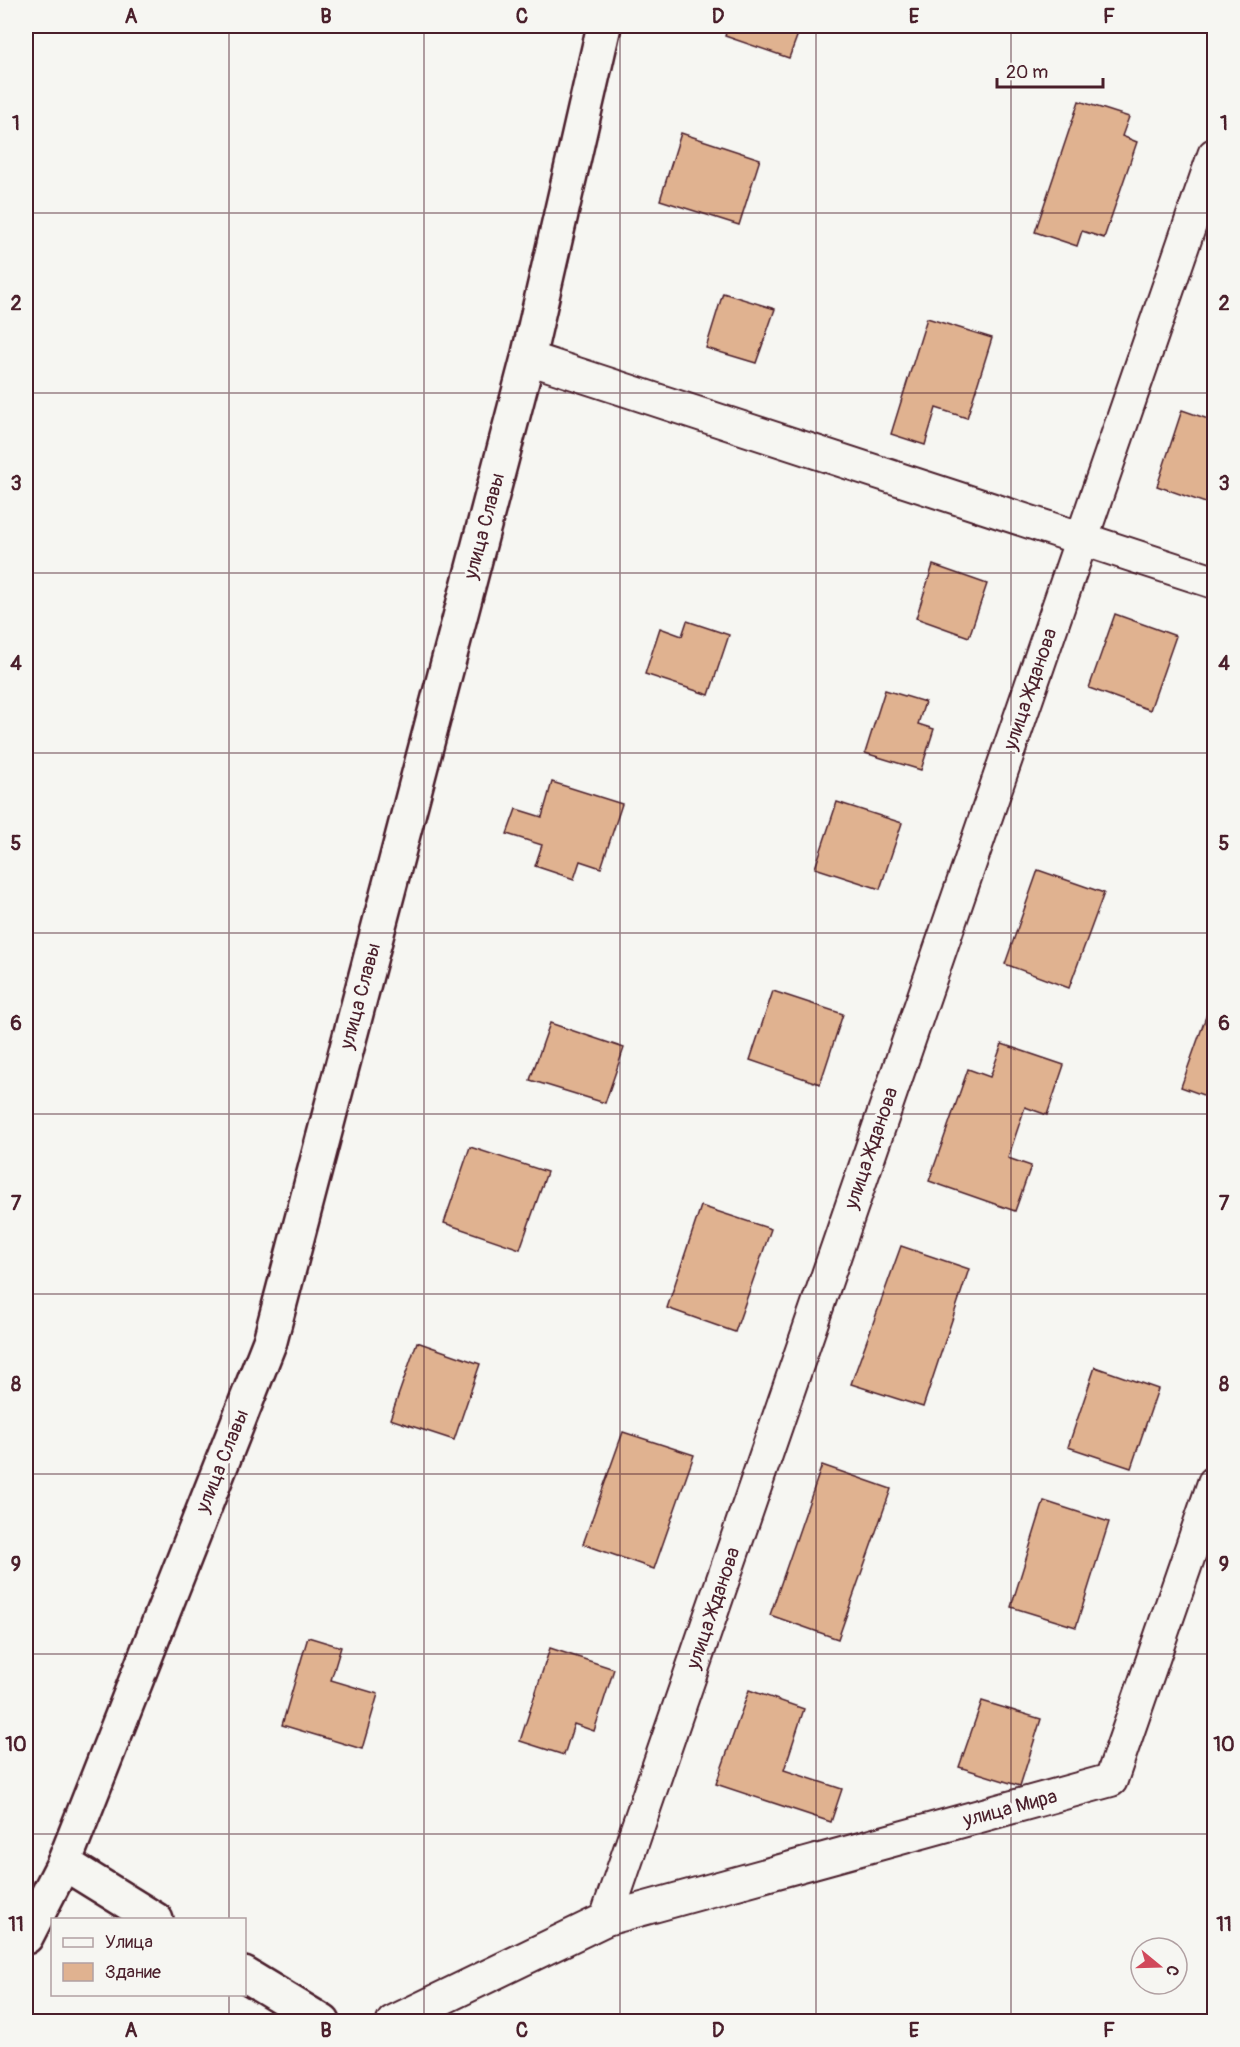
<svg xmlns="http://www.w3.org/2000/svg" width="1240" height="2047" viewBox="0 0 1240 2047" font-family="Pangolin,sans-serif">
	<rect width="100%" height="100%" fill="#f6f6f2"/>
	<filter id="ink" filterUnits="userSpaceOnUse"><feTurbulence type="fractalNoise" baseFrequency=".0167" numOctaves="2"/><feDisplacementMap in="SourceGraphic" scale="12" xChannelSelector="R" yChannelSelector="G"/><feConvolveMatrix kernelMatrix="1 2 1 2 8 2 1 2 1" color-interpolation-filters="sRGB"/></filter>
	<g filter="url(#ink)">
		<g fill="#e0b290" stroke="#4a1f2b" stroke-width="1.5">
			<path d="M728 26H801L789 58 725 36Z"/>
			<path d="M1079 101 1129 117 1122 136 1137 142 1104 238 1082 231 1077 246 1035 232Z"/>
			<path d="M681 133 760 159 739 225 660 200Z"/>
			<path d="M723 293 775 309 756 363 706 348Z"/>
			<path d="M927 318 992 338 967 418 936 408 925 445 891 434Z"/>
			<path d="M1182 410 1214 421V506L1157 486Z"/>
			<path d="M933 565 987 584 969 637 916 618Z"/>
			<path d="M1115 614 1176 636 1150 710 1089 688Z"/>
			<path d="M687 621 729 635 709 695 645 674 660 628 682 636Z"/>
			<path d="M885 690 925 702 918 724 934 729 921 770 865 753Z"/>
			<path d="M552 782 622 804 601 868 580 861 574 879 535 866 542 845 507 834 516 809 542 817Z"/>
			<path d="M837 802 902 823 880 889 815 868Z"/>
			<path d="M1038 870 1104 893 1069 988 1005 964Z"/>
			<path d="M773 991 843 1014 820 1084 750 1060Z"/>
			<path d="M1214 994V1099L1181 1087Z"/>
			<path d="M550 1023 624 1048 605 1103 530 1080Z"/>
			<path d="M1002 1044 1064 1065 1047 1115 1025 1107 1008 1158 1031 1166 1015 1211 929 1181 968 1069 990 1077Z"/>
			<path d="M470 1147 547 1172 520 1249 444 1223Z"/>
			<path d="M701 1206 771 1229 735 1332 667 1308Z"/>
			<path d="M901 1246 969 1269 923 1407 851 1384Z"/>
			<path d="M417 1342 480 1364 454 1440 390 1419Z"/>
			<path d="M1095 1367 1158 1389 1131 1468 1068 1447Z"/>
			<path d="M623 1432 694 1455 654 1569 583 1544Z"/>
			<path d="M822 1465 891 1489 838 1639 770 1615Z"/>
			<path d="M1044 1501 1109 1522 1076 1627 1011 1607Z"/>
			<path d="M308 1637 341 1647 331 1680 378 1694 362 1749 282 1725Z"/>
			<path d="M550 1648 614 1669 594 1731 574 1724 564 1755 520 1741Z"/>
			<path d="M749 1690 804 1709 784 1770 842 1789 831 1822 716 1784Z"/>
			<path d="M982 1701 1041 1719 1020 1786 959 1767Z"/>
		</g>
		<g fill="none" stroke-linecap="round" stroke-linejoin="round">
			<defs>
				<g id="minor">
					<path d="M528 358 1214 582"/>
					<path d="M606 1919 1111 1780 1214 1483"/>
					<path d="M393 2022 606 1919 1214 155"/>
				</g>
				<g id="tertiary">
					<path d="M64 1863 156 1920"/>
					<path d="M244 1974 323 2022"/>
				</g>
				<path id="secondary" d="M26 1937 64 1863 270 1341 528 358 604 26"/>
			</defs>
			<use href="#minor" stroke="#4a1f2b" stroke-width="36"/>
			<use href="#tertiary" stroke="#4a1f2b" stroke-width="38"/>
			<use href="#secondary" stroke="#4a1f2b" stroke-width="38"/>
			<use href="#minor" stroke="#f6f6f2" stroke-width="32"/>
			<use href="#tertiary" stroke="#f6f6f2" stroke-width="33"/>
			<use href="#secondary" stroke="#f6f6f2" stroke-width="33"/>
		</g>
	</g>
	<path fill="none" stroke="#4a1f2b" stroke-width="1.5" stroke-opacity="0.55" d="M229 26V1920M424 26V2022M620 26V2022M816 26V2022M1011 26V2022M26 213H1214M26 393H1214M26 573H1214M26 753H1214M26 933H1214M26 1114H1214M26 1294H1214M26 1474H1214M26 1654H1214M26 1834H1214M229 1994V2022"/>
	<g text-anchor="middle" dominant-baseline="central" stroke-width="6" stroke-linejoin="round" paint-order="stroke">
		<g font-size="20" fill="#4a1f2b" stroke="#f6f6f2">
			<text transform="translate(484 526) rotate(-75)">улица Славы</text>
			<text transform="translate(1030 689) rotate(-71)">улица Жданова</text>
			<text transform="translate(360 996) rotate(-75)">улица Славы</text>
			<text transform="translate(871 1148) rotate(-71)">улица Жданова</text>
			<text transform="translate(222 1461) rotate(-68)">улица Славы</text>
			<text transform="translate(713 1608) rotate(-71)">улица Жданова</text>
			<text transform="translate(1010 1808) rotate(-15)">улица Мира</text>
		</g>
	</g>
	<rect width="1240" height="2047" fill="none" stroke="#f6f6f2" stroke-width="66"/>
	<rect x="51" y="1918" width="195" height="78" fill="#f6f6f2" stroke="#b1a0a2" stroke-width="1.5"/>
	<rect x="63" y="1938" width="30" height="9" fill="#f6f6f2" stroke="#b1a0a2" stroke-width="1.5"/>
	<text x="105" y="1948" font-size="18" fill="#4a1f2b">Улица</text>
	<rect x="63" y="1963" width="30" height="18" fill="#e0b290" stroke="#b1a0a2" stroke-width="1.5"/>
	<text x="105" y="1978" font-size="18" fill="#4a1f2b">Здание</text>
	<g transform="translate(1159 1966) rotate(109)"><circle r="28" fill="#f6f6f2" stroke="#b1a0a2" stroke-width="1.5"/>
	<path d="M0-4.5L10 22L0 15L-10 22Z" fill="#d1495b"/>
	<text y="-9" font-size="16" font-weight="bold" text-anchor="middle" fill="#4a1f2b">С</text>
	</g>
	<path d="M997 78v9h106v-9" fill="none" stroke="#4a1f2b" stroke-width="3"/>
	<text x="1006" y="78" font-size="18" fill="#4a1f2b" stroke="#f6f6f2" stroke-width="4.5" paint-order="stroke">20 m</text>
	<rect x="33" y="33" width="1174" height="1981" fill="none" stroke="#4a1f2b" stroke-width="2"/>
	<g font-size="20" text-anchor="middle" font-weight="bold" fill="#4a1f2b">
		<text x="131" y="23">A</text>
		<text x="326" y="23">B</text>
		<text x="522" y="23">C</text>
		<text x="718" y="23">D</text>
		<text x="914" y="23">E</text>
		<text x="1109" y="23">F</text>
		<text x="16" y="130">1</text>
		<text x="1224" y="130">1</text>
		<text x="16" y="310">2</text>
		<text x="1224" y="310">2</text>
		<text x="16" y="490">3</text>
		<text x="1224" y="490">3</text>
		<text x="16" y="670">4</text>
		<text x="1224" y="670">4</text>
		<text x="16" y="850">5</text>
		<text x="1224" y="850">5</text>
		<text x="16" y="1030">6</text>
		<text x="1224" y="1030">6</text>
		<text x="16" y="1210">7</text>
		<text x="1224" y="1210">7</text>
		<text x="16" y="1391">8</text>
		<text x="1224" y="1391">8</text>
		<text x="16" y="1571">9</text>
		<text x="1224" y="1571">9</text>
		<text x="16" y="1751">10</text>
		<text x="1224" y="1751">10</text>
		<text x="16" y="1931">11</text>
		<text x="1224" y="1931">11</text>
		<text x="131" y="2037">A</text>
		<text x="326" y="2037">B</text>
		<text x="522" y="2037">C</text>
		<text x="718" y="2037">D</text>
		<text x="914" y="2037">E</text>
		<text x="1109" y="2037">F</text>
	</g>
</svg>
